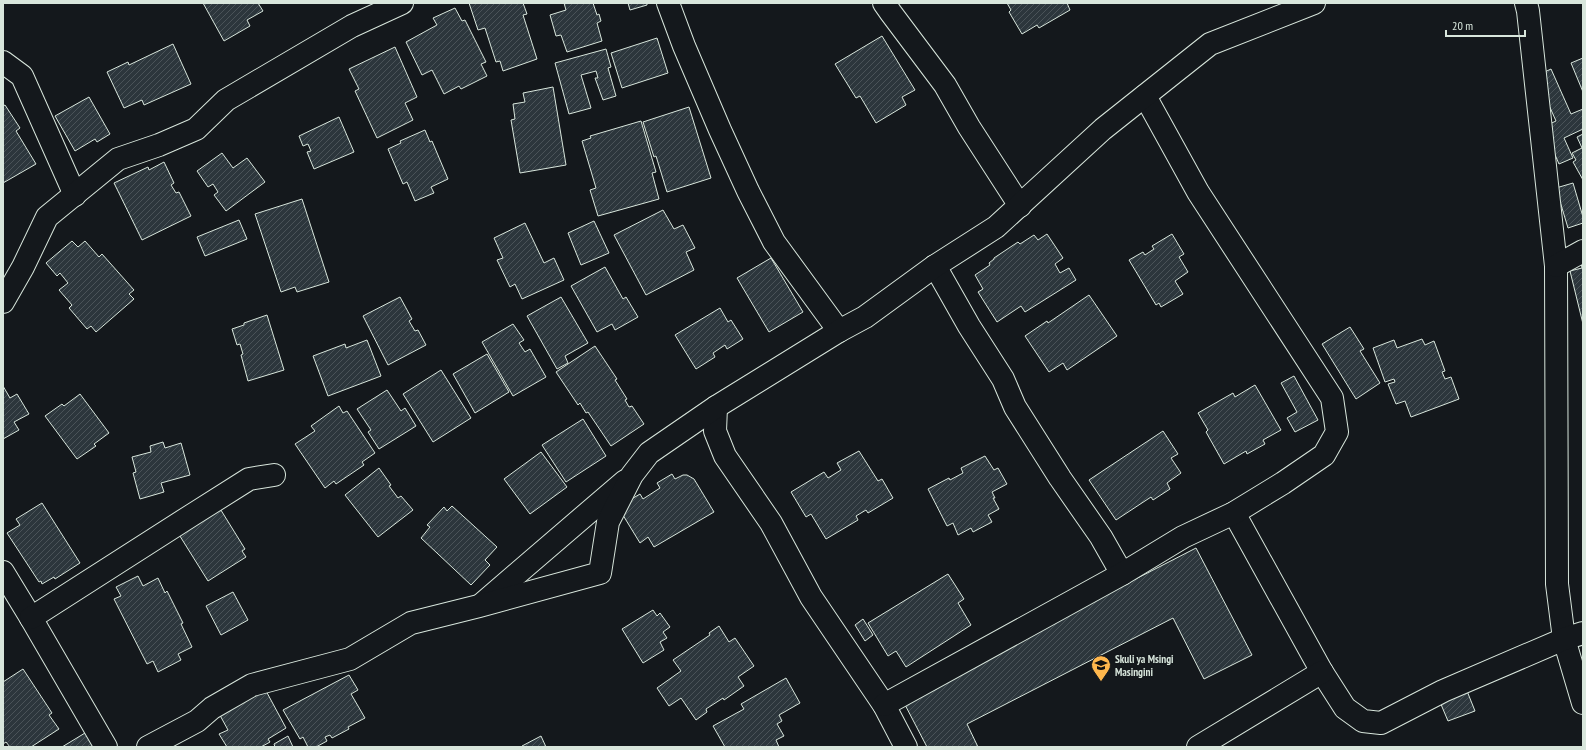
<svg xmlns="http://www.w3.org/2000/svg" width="1586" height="750" viewBox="0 0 1586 750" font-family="'PT Sans Narrow',sans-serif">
	<defs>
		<pattern id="building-hatch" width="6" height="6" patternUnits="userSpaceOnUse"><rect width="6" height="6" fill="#2c363c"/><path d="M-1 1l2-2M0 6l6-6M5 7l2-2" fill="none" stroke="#4a5358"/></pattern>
	</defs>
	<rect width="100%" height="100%" fill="#14181c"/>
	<g fill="url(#building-hatch)" stroke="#d8e6dc">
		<path d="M203 3H258L263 11 247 20 250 26 224 41Z"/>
		<path d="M469 3H523L527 14 523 15 537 59 503 71 500 61 496 62 485 28 478 30Z"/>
		<path d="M564 3H593L597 15 599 14 601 21 597 23 602 41 567 52 561 35 556 36 550 15 566 10Z"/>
		<path d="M628 3H647V5L630 10Z"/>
		<path d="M1007 3H1067L1070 10 1039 28 1037 25 1022 34 1009 12 1011 10Z"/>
		<path d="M455 8 462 21 465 20 486 62 481 64 487 76 461 89 459 86 444 94 432 70 422 75 406 42 437 25 433 18Z"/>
		<path d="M882 36 915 90 902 97 906 105 876 123 860 96 856 98 835 64Z"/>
		<path d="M657 38 668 73 622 88 611 53Z"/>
		<path d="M173 44 191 84 144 105 142 100 124 108 107 72 128 62 129 65Z"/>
		<path d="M395 47 417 97 405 103 413 120 377 138 355 91 359 89 349 69Z"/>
		<path d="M606 49 611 67 608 68 616 96 603 100 595 78H598L596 71 581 75 591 108 569 114 555 63Z"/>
		<path d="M1583 58V92L1571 63Z"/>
		<path d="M1551 69 1571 114 1583 109V129L1564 138 1573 158 1559 164 1543 127 1556 121 1536 76Z"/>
		<path d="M553 87 566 165 520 173 511 120 515 119 513 104 525 102 523 93Z"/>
		<path d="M89 97 110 134 97 142 95 139 75 151 55 116Z"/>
		<path d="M5 105 20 128 16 131 36 164 3 183V106Z"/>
		<path d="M689 107 711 178 667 192 656 156 654 157 643 122Z"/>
		<path d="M339 117 354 152 314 169 307 152 311 151 308 144 303 146 299 136Z"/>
		<path d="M641 121 656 172 652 173 659 199 598 216 590 190 596 188 582 141 591 138 590 136Z"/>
		<path d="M425 130 430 142 432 141 448 179 431 187 434 193 415 201 407 182 403 184 388 149 401 143 400 141Z"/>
		<path d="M1583 134V180L1573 162 1576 160 1572 153 1582 148 1577 137Z"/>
		<path d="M222 153 233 168 247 158 265 182 226 211 214 195 218 192 213 184 208 187 197 171Z"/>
		<path d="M164 162 174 183 171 185 176 193 179 192 191 216 142 240 114 183 148 167 149 170Z"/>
		<path d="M1573 183 1583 217V223L1568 228 1556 188Z"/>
		<path d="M302 199 329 282 297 292 295 287 281 292 255 214Z"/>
		<path d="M663 210 674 229 683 225 695 248 686 252 694 270 646 295 614 235Z"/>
		<path d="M239 220 247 239 205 256 197 237Z"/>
		<path d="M594 221 609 253 581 265 568 233Z"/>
		<path d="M525 223 544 263 554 258 564 280 522 299 515 284 510 287 497 260 503 258 494 238Z"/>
		<path d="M1047 234 1063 258 1055 264 1060 273 1069 268 1076 280 1025 312 1021 306 997 322 978 292 983 289 975 275 990 265 989 263 994 259V258L1018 242 1020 244 1034 235 1038 240Z"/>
		<path d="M1172 234 1184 254 1179 257 1188 272 1175 281 1183 294 1161 307 1159 303 1156 305 1129 260 1143 252 1145 255 1154 249 1152 246Z"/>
		<path d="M72 241 78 247 85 241 99 257 102 254 134 290 129 294 134 299 96 332 91 326 87 329 69 308 72 305 59 290 68 283 60 273 57 276 46 263Z"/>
		<path d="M771 258 803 312 769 332 737 278Z"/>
		<path d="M1583 262V324L1570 271 1582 268 1581 263Z"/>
		<path d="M605 267 623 299 626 297 638 317 615 330 612 324 597 332 571 286Z"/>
		<path d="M1089 295 1117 336 1067 370 1063 363 1049 372 1025 336 1047 321 1048 323Z"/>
		<path d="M400 297 412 319 409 321 415 331 418 330 426 345 388 365 363 316Z"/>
		<path d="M561 297 588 343 565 356 568 363 557 369 527 316Z"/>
		<path d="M720 308 728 322 731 320 743 339 727 349 725 345 713 353 715 357 696 369 675 335Z"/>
		<path d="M267 315 284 370 248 381 241 355 243 354 240 344 237 345 232 329 244 325V323Z"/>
		<path d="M513 324 524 340 519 343 525 352 530 349 546 377 513 396 482 342Z"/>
		<path d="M1350 327 1364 349 1360 351 1380 383 1356 399 1322 344Z"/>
		<path d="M1422 339 1425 345 1434 341 1445 371 1442 372 1445 379 1451 377 1459 399 1411 417 1405 401 1396 404 1388 384 1395 382 1394 379 1385 382 1373 348 1394 340 1397 348Z"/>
		<path d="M367 340 381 376 328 396 313 356 345 344 346 348Z"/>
		<path d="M595 346 617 379 615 380 627 399 625 400 629 407 632 406 644 424 611 446 588 412 586 413 580 403 578 405 556 372Z"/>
		<path d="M487 354 509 392 475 413 453 374Z"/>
		<path d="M441 370 471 418 433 442 403 394Z"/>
		<path d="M1294 376 1318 420 1295 432 1287 418 1297 412 1281 383Z"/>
		<path d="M1255 385 1281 430 1263 440 1265 444 1247 454 1246 451 1224 464 1206 432 1208 430 1198 413 1233 393 1235 397Z"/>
		<path d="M3 386 10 398 17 394 29 414 14 422 19 430 3 439Z"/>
		<path d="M387 390 401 411 405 408 416 426 379 449 368 432 371 430 357 409Z"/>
		<path d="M80 394 109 433 94 444 96 446 77 459 45 416 62 404 64 406Z"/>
		<path d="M339 406 343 413 347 411 375 453 362 462 364 465 336 484 334 481 325 488 295 444 315 431 311 426Z"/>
		<path d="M583 419 606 456 566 482 542 445Z"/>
		<path d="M1163 431 1178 454 1171 458 1181 473 1167 483 1170 489 1153 500 1151 497 1116 520 1089 480Z"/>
		<path d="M163 442 165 448 181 443 190 475 161 483 164 492 140 499 133 473 136 472 132 457 151 452 150 446Z"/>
		<path d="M859 451 878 481 882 479 893 498 868 513 866 510 856 516 858 520 826 539 811 514 806 517 791 492 824 472 828 478 841 470 837 463Z"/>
		<path d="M541 452 567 487 530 514 504 479Z"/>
		<path d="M985 456 994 470 998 468 1007 484 992 492 995 498H993L999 509 988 515 992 522 973 532 971 528 958 535 953 523 947 526 928 489 949 478 950 480 963 473 961 468Z"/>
		<path d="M379 468 391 485 389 486 398 498 401 496 413 510 378 537 345 495Z"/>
		<path d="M672 474 675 479 683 475H687L694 479 714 512 654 547 648 537 640 543 618 507 640 494 643 499 660 488 657 483Z"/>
		<path d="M42 503 80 563 55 579 54 577 42 584 41 581 39 582 7 533 20 525 16 519Z"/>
		<path d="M452 506 497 547 485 560 490 565 471 585 421 538 430 527 427 525 444 507 447 511Z"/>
		<path d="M219 507 245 549 242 551 246 557 208 581 178 533Z"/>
		<path d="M1196 548 1252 655 1204 679 1173 618 967 724 978 747H927L902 699Z"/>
		<path d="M948 574 964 599 958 603 971 625 906 667 896 651 888 656 868 623Z"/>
		<path d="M138 576 143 586 158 578 165 593 167 591 183 623 181 624 192 647 178 654 181 660 158 672 153 661 147 664 114 599 121 596 116 587Z"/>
		<path d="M233 592 248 620 221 635 206 606Z"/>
		<path d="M653 610 657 616 660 613 670 627 663 632 667 638 660 642 664 650 643 663 622 629Z"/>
		<path d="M863 619 873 635 865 641 855 625Z"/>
		<path d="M719 626 729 642 735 638 754 666 738 677 744 686 724 700 723 698 706 709 707 712 696 720 681 698 669 706 657 688 681 671 673 660 710 635 709 633Z"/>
		<path d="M23 669 52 713 49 715 59 729 31 747H10L6 742 3 744V682Z"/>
		<path d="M349 675 358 690 351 694 365 718 348 727 349 729 332 738 330 735 325 737 327 741 316 747H308L303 737 300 739 283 710Z"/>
		<path d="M786 678 800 703 779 715 782 721 777 724 784 736 776 740 779 747H725L713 726 744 709 741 704Z"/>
		<path d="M265 689 286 728 268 739 270 742 261 747H227L219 734 228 730 216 708Z"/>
		<path d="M1467 691 1475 711 1448 721 1440 702Z"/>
		<path d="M85 733 94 747H62Z"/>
		<path d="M288 736 293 747H275L274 744Z"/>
		<path d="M541 736 546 747H523L522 746Z"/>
	</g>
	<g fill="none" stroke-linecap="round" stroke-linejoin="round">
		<defs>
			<g id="minor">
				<path d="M668 3 684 46 720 130 748 191 774 242 839 331"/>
				<path d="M884 3 891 13 945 85 969 127 1020 206"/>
				<path d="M1526 3 1528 11 1556 266 1557 584 1564 639 1583 703"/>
				<path d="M3 62 22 76 75 195"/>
				<path d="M935 266 969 326 1003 379 1015 407 1060 478 1101 537 1122 574"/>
				<path d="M1556 266 1583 251"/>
				<path d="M3 302 23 267 47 217 118 159 159 145 196 129 226 100 352 26 402 3"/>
				<path d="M716 407 715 431 725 456 771 523 811 597 884 705 906 747"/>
				<path d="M1234 513 1322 672 1345 708 1363 721 1381 723 1443 691 1564 639 1583 633"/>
				<path d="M3 572 31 618 106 747"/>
				<path d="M483 603 625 481"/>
				<path d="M31 618 192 515 249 479 274 475"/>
				<path d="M884 705 1122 574 1183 537 1234 513 1283 483 1324 455 1337 432 1332 398 1198 192 1145 96"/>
				<path d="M148 747 197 721 212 708 252 685 350 659 411 623 479 606 600 573 608 522 632 475 649 453 716 407 839 331 865 317 935 266 996 227 1103 129 1210 44 1314 3"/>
				<path d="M1198 747 1322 672"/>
			</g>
		</defs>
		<use href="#minor" stroke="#d8e6dc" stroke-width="24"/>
		<use href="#minor" stroke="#14181c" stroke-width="22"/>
	</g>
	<defs>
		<symbol id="school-pin" viewBox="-11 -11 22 30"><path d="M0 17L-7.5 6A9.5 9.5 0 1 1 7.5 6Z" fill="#ffb74d" stroke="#14181c"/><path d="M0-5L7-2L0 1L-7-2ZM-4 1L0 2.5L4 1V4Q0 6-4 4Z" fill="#111"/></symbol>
	</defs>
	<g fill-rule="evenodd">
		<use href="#school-pin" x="1090" y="654" width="22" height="30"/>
	</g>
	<g text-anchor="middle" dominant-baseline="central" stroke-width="3" stroke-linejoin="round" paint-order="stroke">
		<g font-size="11" font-weight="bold" fill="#d8e6dc" stroke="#14181c" text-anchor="start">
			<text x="1115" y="659">Skuli ya Msingi<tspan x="1115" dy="13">Masingini</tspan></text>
		</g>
	</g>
	<rect width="1586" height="750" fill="none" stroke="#d8e6dc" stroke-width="8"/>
	<path d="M1446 30v6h79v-6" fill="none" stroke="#d8e6dc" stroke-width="2"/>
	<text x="1452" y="30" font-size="12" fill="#d8e6dc" stroke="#14181c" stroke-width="3" paint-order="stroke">20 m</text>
</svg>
